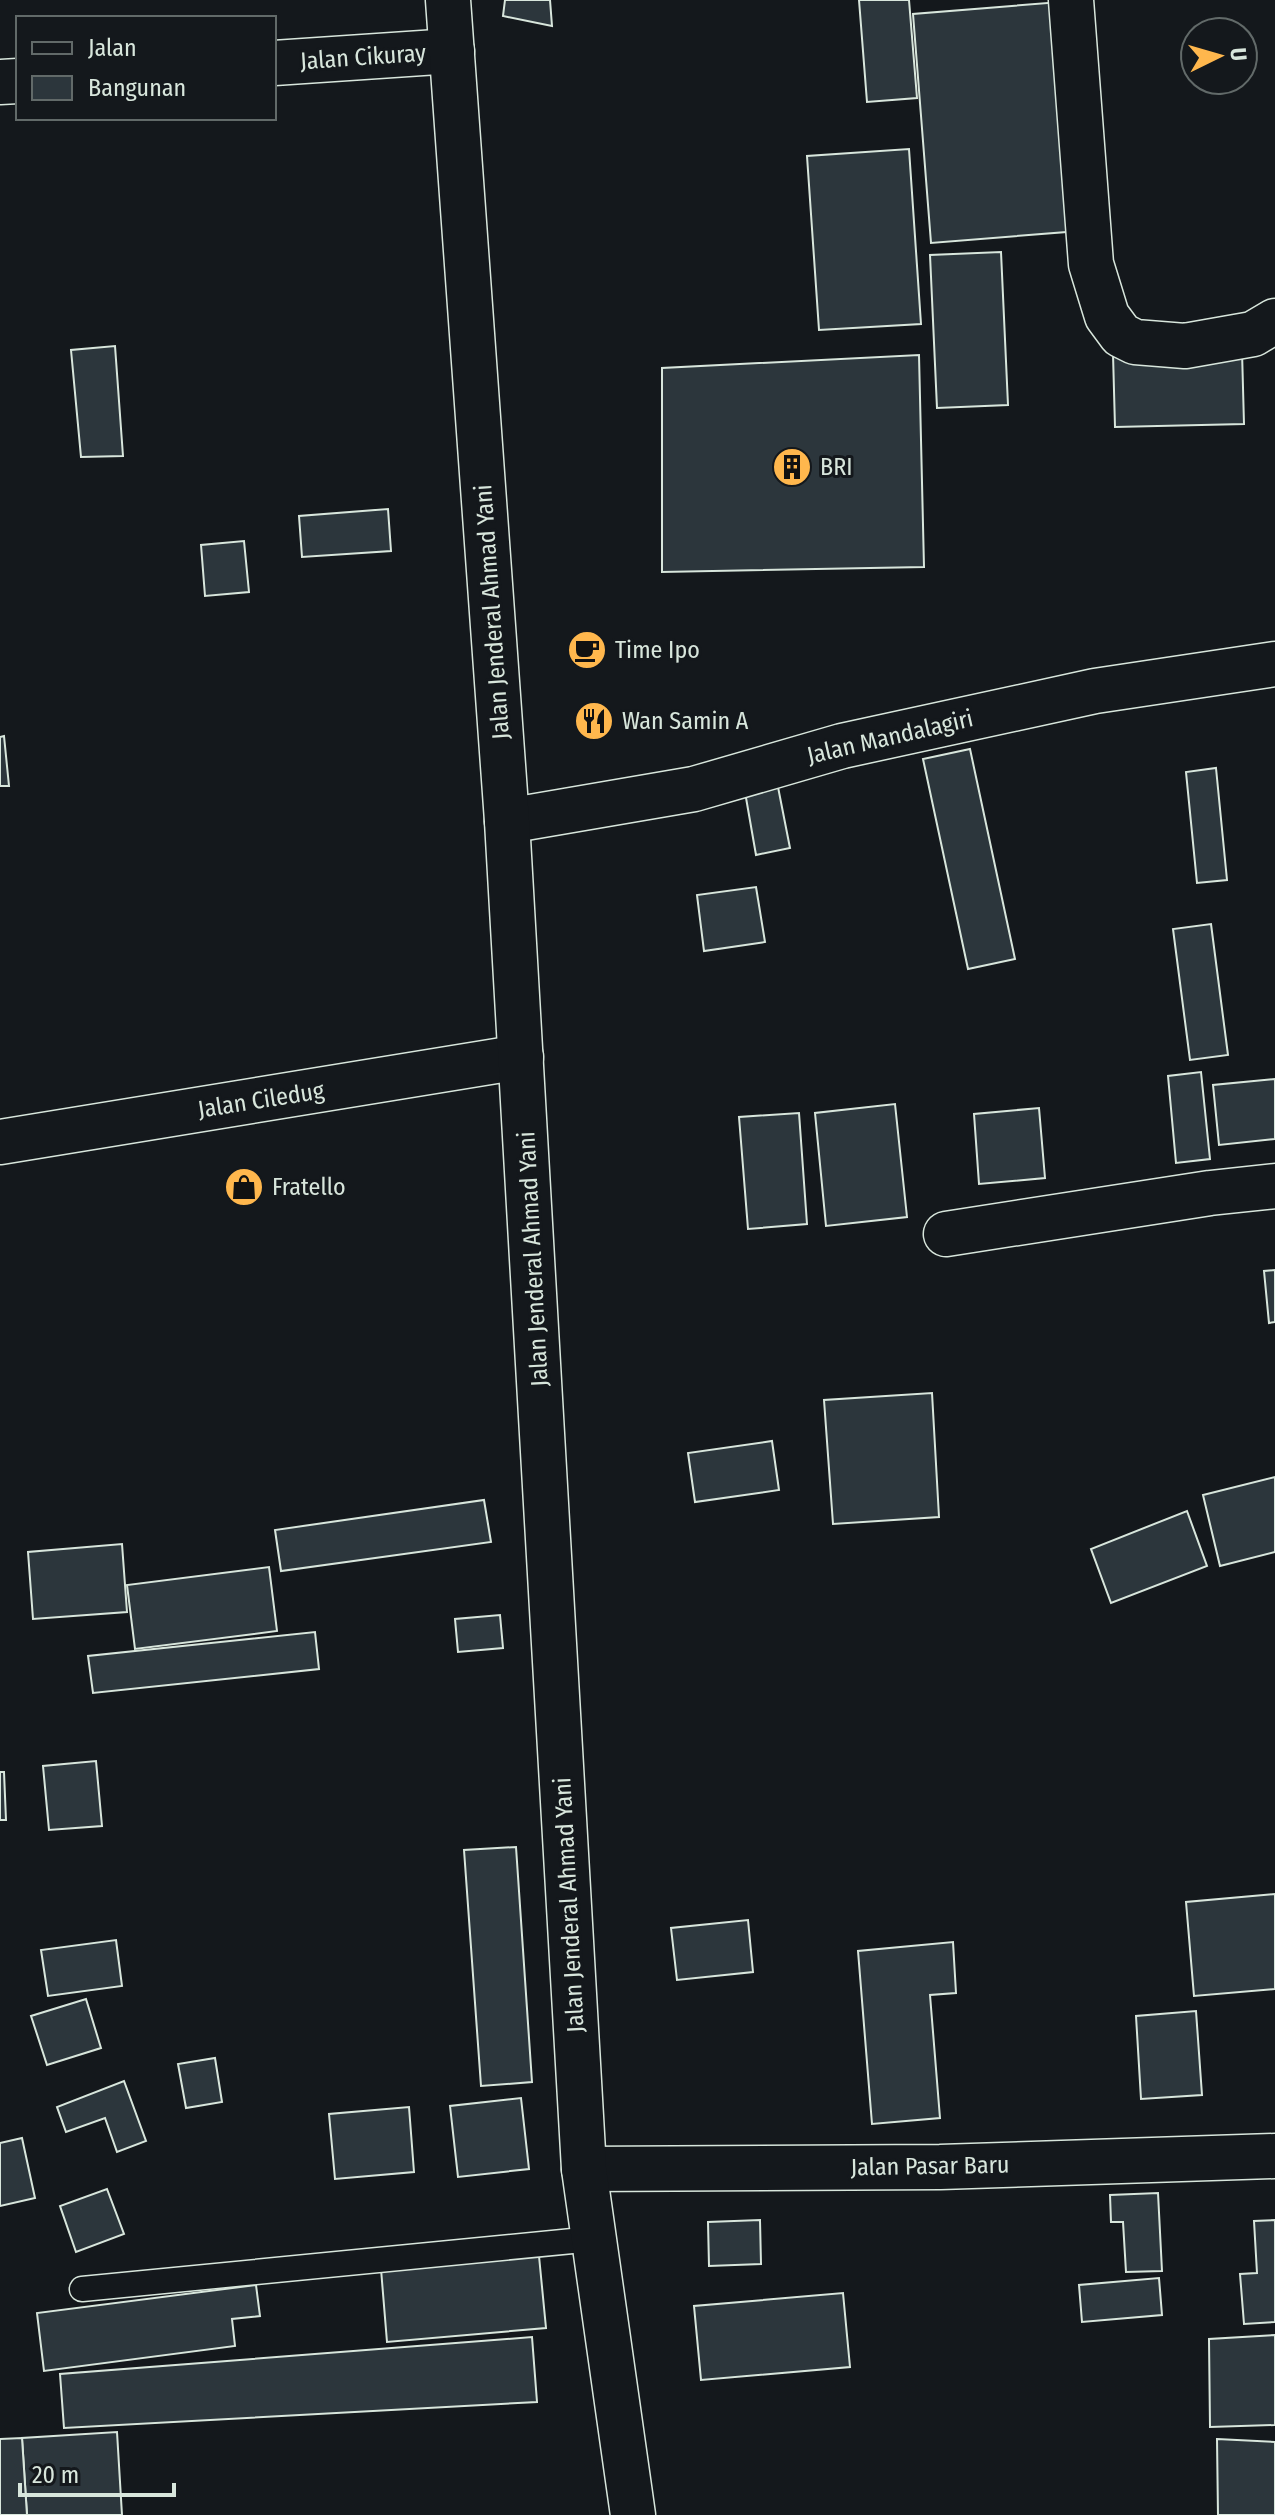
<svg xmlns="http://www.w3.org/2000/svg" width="1275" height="2515" viewBox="0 0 1275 2515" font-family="'Fira Sans Condensed',sans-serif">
	<rect width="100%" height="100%" fill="#14181c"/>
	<g fill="#2c363c" stroke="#d8e6dc" stroke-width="2">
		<path d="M505 0H550L552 26 503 16Z"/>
		<path d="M859 0H909L917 98 867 102Z"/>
		<path d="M1060 2 1079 231 931 243 913 14Z"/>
		<path d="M909 149 921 324 819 330 807 156Z"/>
		<path d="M1001 252 1008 405 937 408 930 255Z"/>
		<path d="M115 346 123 456 81 457 71 350Z"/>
		<path d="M1242 351 1244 424 1115 427 1113 354Z"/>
		<path d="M919 355 924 567 662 572V368Z"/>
		<path d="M388 509 391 551 302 557 299 516Z"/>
		<path d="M244 541 249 592 205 596 201 545Z"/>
		<path d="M4 736 9 786H0V737Z"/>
		<path d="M970 749 1015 959 968 969 923 759Z"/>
		<path d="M1216 768 1227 880 1197 883 1186 772Z"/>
		<path d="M778 787 790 848 756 855 745 792Z"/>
		<path d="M756 887 765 942 704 951 697 895Z"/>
		<path d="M1211 924 1228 1055 1190 1060 1173 929Z"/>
		<path d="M1201 1072 1210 1159 1176 1163 1168 1076Z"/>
		<path d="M1275 1079V1139L1219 1145 1213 1085Z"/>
		<path d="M895 1104 907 1217 826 1226 815 1113Z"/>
		<path d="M1039 1108 1045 1178 979 1184 974 1114Z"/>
		<path d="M799 1113 807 1224 748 1229 739 1117Z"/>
		<path d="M1275 1270V1322L1269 1323 1264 1271Z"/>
		<path d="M932 1393 939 1517 833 1524 824 1400Z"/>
		<path d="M772 1441 779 1490 695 1502 688 1453Z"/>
		<path d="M1275 1477V1552L1220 1566 1203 1495Z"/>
		<path d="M484 1500 491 1542 281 1571 275 1530Z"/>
		<path d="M1187 1511 1207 1566 1111 1603 1091 1549Z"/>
		<path d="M122 1544 127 1612 33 1619 28 1552Z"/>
		<path d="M269 1567 277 1631 135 1649 127 1585Z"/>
		<path d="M500 1615 503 1648 458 1652 455 1619Z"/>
		<path d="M315 1632 319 1669 93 1693 88 1656Z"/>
		<path d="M96 1761 102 1826 49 1830 43 1766Z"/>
		<path d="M0 1772H4L6 1820H0Z"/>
		<path d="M516 1847 532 2082 481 2086 464 1850Z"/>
		<path d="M1275 1894V1989L1194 1996 1186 1902Z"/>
		<path d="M748 1920 753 1972 677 1980 671 1928Z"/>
		<path d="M116 1940 122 1986 48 1996 41 1950Z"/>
		<path d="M953 1942 956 1993 930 1995 940 2118 872 2124 858 1951Z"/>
		<path d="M86 1999 101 2048 47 2065 31 2016Z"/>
		<path d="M1196 2011 1202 2095 1141 2099 1136 2016Z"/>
		<path d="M215 2058 222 2102 186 2108 178 2064Z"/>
		<path d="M124 2081 146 2141 117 2152 105 2118 66 2132 57 2107Z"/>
		<path d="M521 2098 529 2169 458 2177 450 2106Z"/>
		<path d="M409 2107 414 2172 335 2179 329 2114Z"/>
		<path d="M22 2138 35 2198 0 2206V2143Z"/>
		<path d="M107 2189 124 2234 76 2252 60 2206Z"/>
		<path d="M1158 2193 1162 2271 1126 2272 1123 2222H1111L1110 2195Z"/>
		<path d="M760 2220 761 2264 709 2266 708 2222Z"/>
		<path d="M1275 2220V2322L1244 2324 1240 2274 1257 2273 1254 2221Z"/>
		<path d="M539 2256 546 2328 387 2342 381 2269Z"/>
		<path d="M1159 2278 1162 2315 1082 2322 1079 2285Z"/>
		<path d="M256 2285 260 2316 232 2319 235 2346 44 2371 37 2313Z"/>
		<path d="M843 2293 850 2367 701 2380 694 2306Z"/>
		<path d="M1275 2335V2425L1210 2427 1209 2339Z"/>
		<path d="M532 2337 537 2402 64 2428 60 2374Z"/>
		<path d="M117 2432 122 2515H27L22 2438Z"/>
		<path d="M22 2438 27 2515H0V2439Z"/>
		<path d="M1217 2439 1275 2442V2515H1218Z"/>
	</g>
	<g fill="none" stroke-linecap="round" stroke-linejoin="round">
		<defs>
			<path id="service" d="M82 2289 593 2239"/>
			<g id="minor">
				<path d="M1071 0 1091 264 1107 316 1121 335 1135 342 1185 346 1253 334 1275 321"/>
				<path d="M507 821 694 789 842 746 1095 691 1275 664"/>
				<path d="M946 1234 1210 1193 1275 1186"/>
				<path d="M584 2169 940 2167 1275 2156"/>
			</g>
			<g id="tertiary">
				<path d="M274 63 452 51"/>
				<path d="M0 82 18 81"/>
				<path d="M0 1142 521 1057"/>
			</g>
			<path id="secondary" d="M448 0 507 821 584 2169 633 2515"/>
		</defs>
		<use href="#service" stroke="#d8e6dc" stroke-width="27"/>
		<use href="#minor" stroke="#d8e6dc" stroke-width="47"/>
		<use href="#tertiary" stroke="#d8e6dc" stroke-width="47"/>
		<use href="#secondary" stroke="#d8e6dc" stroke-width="47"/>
		<use href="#service" stroke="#14181c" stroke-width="24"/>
		<use href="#minor" stroke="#14181c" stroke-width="44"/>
		<use href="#tertiary" stroke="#14181c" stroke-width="44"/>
		<use href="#secondary" stroke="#14181c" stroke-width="44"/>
	</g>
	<defs>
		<symbol id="building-disc" viewBox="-11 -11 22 22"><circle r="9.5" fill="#ffb74d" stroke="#14181c"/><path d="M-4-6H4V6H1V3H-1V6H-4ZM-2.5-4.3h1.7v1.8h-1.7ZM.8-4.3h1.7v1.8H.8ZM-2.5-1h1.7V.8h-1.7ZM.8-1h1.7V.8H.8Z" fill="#111"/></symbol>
		<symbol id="cafe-disc" viewBox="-11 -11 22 22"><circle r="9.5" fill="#ffb74d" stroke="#14181c"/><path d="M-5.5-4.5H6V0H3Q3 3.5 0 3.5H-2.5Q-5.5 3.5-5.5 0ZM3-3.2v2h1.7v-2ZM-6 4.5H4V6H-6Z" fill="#111"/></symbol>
		<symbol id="restaurant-disc" viewBox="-11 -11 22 22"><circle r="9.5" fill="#ffb74d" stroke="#14181c"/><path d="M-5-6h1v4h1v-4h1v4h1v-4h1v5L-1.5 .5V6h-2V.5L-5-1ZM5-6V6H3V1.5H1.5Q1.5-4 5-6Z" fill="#111"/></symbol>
		<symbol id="shop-disc" viewBox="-11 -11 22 22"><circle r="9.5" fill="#ffb74d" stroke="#14181c"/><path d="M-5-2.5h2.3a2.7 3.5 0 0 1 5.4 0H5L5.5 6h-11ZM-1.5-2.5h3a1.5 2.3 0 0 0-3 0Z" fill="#111"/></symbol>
	</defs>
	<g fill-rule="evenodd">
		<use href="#building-disc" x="770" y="445" width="44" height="44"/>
		<use href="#cafe-disc" x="565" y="628" width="44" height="44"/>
		<use href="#restaurant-disc" x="572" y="699" width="44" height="44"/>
		<use href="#shop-disc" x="222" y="1165" width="44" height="44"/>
	</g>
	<g text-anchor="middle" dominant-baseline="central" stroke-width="6" stroke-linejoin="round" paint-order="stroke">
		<g font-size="24" fill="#d8e6dc" stroke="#14181c">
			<text transform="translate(363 57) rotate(-4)">Jalan Cikuray</text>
			<text transform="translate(492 612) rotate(-94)">Jalan Jenderal Ahmad Yani</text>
			<text transform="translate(890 737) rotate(-13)">Jalan Mandalagiri</text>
			<text transform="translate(261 1100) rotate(-9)">Jalan Ciledug</text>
			<text transform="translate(533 1259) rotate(-93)">Jalan Jenderal Ahmad Yani</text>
			<text transform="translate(569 1905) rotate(-93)">Jalan Jenderal Ahmad Yani</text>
			<text transform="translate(930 2166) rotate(-1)">Jalan Pasar Baru</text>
		</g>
		<g font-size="24" fill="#d8e6dc" stroke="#14181c" text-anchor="start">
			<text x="820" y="467">BRI</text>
			<text x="615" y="650">Time Ipo</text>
			<text x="622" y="721">Wan Samin A</text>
			<text x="272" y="1187">Fratello</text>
		</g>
	</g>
	<rect x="16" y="16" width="260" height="104" fill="#14181c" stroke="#626a69" stroke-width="2"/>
	<rect x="32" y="42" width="40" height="12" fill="#14181c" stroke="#626a69" stroke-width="2"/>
	<text x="88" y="56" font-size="24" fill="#d8e6dc">Jalan</text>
	<rect x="32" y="76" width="40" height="24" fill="#2c363c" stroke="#626a69" stroke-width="2"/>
	<text x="88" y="96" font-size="24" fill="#d8e6dc">Bangunan</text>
	<g transform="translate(1219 56) rotate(85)"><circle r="38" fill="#14181c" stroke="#626a69" stroke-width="2"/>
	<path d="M0-6L14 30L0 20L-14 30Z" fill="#ffb74d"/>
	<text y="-12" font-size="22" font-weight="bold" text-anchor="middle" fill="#d8e6dc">U</text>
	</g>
	<path d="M20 2483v12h154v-12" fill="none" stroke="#d8e6dc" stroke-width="4"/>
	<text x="32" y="2483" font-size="24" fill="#d8e6dc" stroke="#14181c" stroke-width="6" paint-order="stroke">20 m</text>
</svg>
